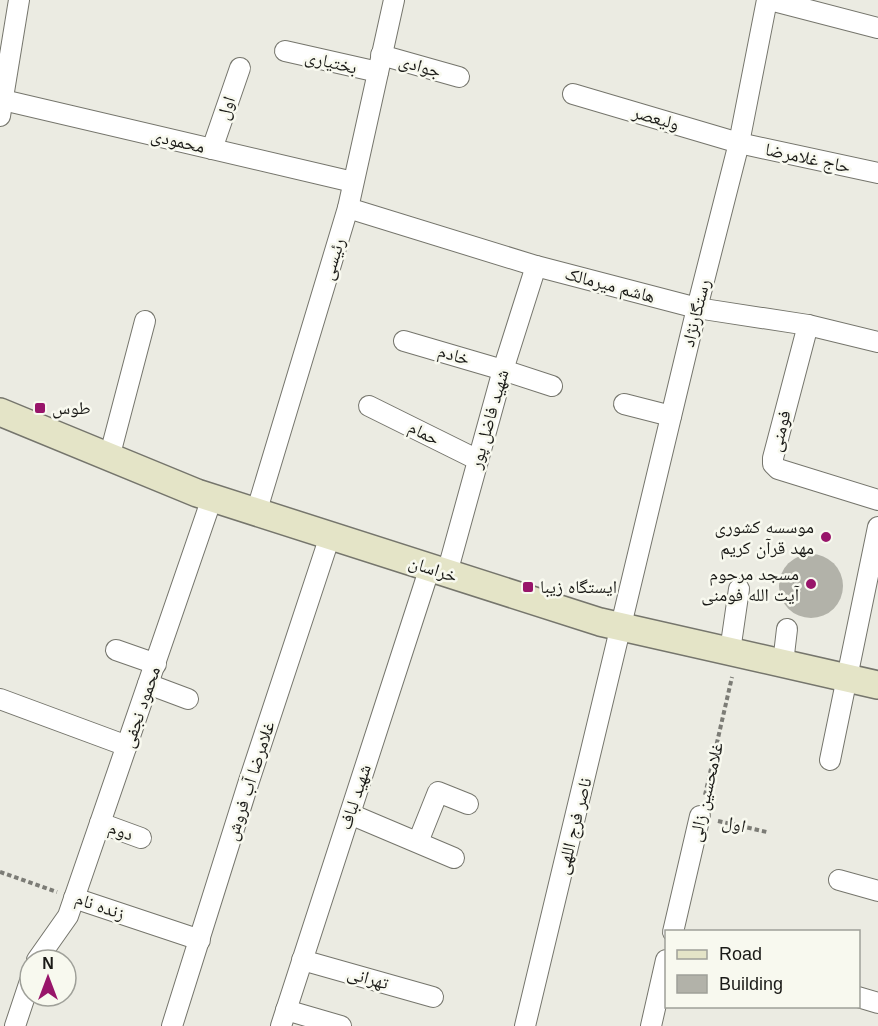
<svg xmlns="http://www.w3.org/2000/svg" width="878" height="1026" viewBox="0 0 878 1026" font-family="Helvetica,'Noto Naskh Arabic',sans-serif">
	<rect width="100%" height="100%" fill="#ebebe2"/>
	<circle fill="#b2b2a9" cx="811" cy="586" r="32"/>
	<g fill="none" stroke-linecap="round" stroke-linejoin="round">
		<defs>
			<g id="street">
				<path d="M770 0 878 28"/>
				<path d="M285 51 378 72"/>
				<path d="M381 55 459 77"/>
				<path d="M573 94 739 143 878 173"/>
				<path d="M3 100 353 182"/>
				<path d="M0 116 19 0"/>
				<path d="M212 149 240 68"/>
				<path d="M348 208 536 266 697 308 808 325 878 342"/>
				<path d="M808 325 773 458V464L778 469 878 500"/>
				<path d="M404 341 503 370 552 386"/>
				<path d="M624 404 671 416"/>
				<path d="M369 406 478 460"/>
				<path d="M109 458 145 321"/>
				<path d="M256 513 348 208 394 0"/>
				<path d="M447 573 503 370 536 266"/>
				<path d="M116 650 156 664"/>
				<path d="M730 651 739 589"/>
				<path d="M783 663 787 629"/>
				<path d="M148 684 188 699"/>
				<path d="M0 699 127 746"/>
				<path d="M830 760 878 527"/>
				<path d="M350 814 454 858"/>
				<path d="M100 823 141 838"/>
				<path d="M418 842 438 792 468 804"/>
				<path d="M839 880 878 891"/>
				<path d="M74 898 200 940"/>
				<path d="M673 932 700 816"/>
				<path d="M37 960 68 916 212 498"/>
				<path d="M302 960 433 997"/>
				<path d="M858 997 878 1003"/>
				<path d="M286 1010 341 1026"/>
				<path d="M15 1026 30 981"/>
				<path d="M172 1026 249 781 330 536"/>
				<path d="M281 1026 430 567"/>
				<path d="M525 1026 697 308 739 143 767 0"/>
				<path d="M651 1026 666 960"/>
			</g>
			<path id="secondary" d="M0 412 197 493 600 622 878 685"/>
		</defs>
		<use href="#street" stroke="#75756c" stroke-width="22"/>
		<use href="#secondary" stroke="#75756c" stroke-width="30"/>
		<g stroke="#7c7c76" stroke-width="4" stroke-dasharray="4.5 3" stroke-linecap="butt">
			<path d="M705 795 732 677"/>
			<path d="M718 821 767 832"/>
			<path d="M0 872 57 892"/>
		</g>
		<use href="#street" stroke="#fff" stroke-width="20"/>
		<use href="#secondary" stroke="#e4e4c7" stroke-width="27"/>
	</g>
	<g fill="#98156a" stroke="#f8f9ef" stroke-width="2">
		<rect x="34" y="402" width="12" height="12" rx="3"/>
		<circle cx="826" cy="537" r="6"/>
		<circle cx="811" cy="584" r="6"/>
		<rect x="522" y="581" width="12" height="12" rx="3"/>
	</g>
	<g text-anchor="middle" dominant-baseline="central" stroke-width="5" stroke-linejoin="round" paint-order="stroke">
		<g font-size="18" fill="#1a1a17" stroke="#f8f9ef">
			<text transform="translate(331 62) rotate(13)">بختیاری</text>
			<text transform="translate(420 66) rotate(16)">جوادی</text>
			<text transform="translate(226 108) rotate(-71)">اول</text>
			<text transform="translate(656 118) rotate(16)">ولیعصر</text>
			<text transform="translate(178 141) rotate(13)">محمودی</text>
			<text transform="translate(808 158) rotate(12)">حاج غلامرضا</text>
			<text transform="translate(333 259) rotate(-73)">رئیسی</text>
			<text transform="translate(610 285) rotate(15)">هاشم میرمالک</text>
			<text transform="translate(696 313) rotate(-76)">رستگارنژاد</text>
			<text transform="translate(454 355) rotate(16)">خادم</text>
			<text transform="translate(489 419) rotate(-74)">شهید فاضل پور</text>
			<text transform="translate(780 431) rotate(-76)">فومنی</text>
			<text transform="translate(424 433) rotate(26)">حمام</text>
			<text transform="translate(433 569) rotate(18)">خراسان</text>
			<text transform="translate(141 707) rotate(-71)">محمود نجفی</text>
			<text transform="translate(250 781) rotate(-72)">غلامرضا آب فروش</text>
			<text transform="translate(706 792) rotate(-77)">غلامحسین زالی</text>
			<text transform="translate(355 797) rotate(-72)">شهید لباف</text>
			<text transform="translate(734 824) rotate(13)">اول</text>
			<text transform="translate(574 826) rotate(-76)">ناصر فرج اللهی</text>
			<text transform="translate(121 831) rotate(20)">دوم</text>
			<text transform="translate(100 906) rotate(19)">زنده نام</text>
			<text transform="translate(368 978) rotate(16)">تهرانی</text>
		</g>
		<g font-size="18" fill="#1a1a17" stroke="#f8f9ef" text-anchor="start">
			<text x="52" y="408">طوس</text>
			<text x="814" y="527" text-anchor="end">موسسه کشوری<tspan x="814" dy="21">مهد قرآن کریم</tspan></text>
			<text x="799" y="574" text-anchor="end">مسجد مرحوم<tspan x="799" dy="21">آیت الله فومنی</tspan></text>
			<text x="540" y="587">ایستگاه زیبا</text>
		</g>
	</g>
	<rect x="665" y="930" width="195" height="78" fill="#f8f9ef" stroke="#9fa099" stroke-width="1.5"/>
	<rect x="677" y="950" width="30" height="9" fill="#e4e4c7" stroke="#9fa099" stroke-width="1.5"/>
	<text x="719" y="960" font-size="18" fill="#1a1a17">Road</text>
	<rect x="677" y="975" width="30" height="18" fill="#b2b2a9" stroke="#9fa099" stroke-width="1.5"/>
	<text x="719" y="990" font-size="18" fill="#1a1a17">Building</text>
	<g transform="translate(48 978)"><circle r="28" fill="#f8f9ef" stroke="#9fa099" stroke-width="1.5"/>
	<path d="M0-4.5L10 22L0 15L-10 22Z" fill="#98156a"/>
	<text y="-9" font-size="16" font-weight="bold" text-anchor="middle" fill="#1a1a17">N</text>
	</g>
</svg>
